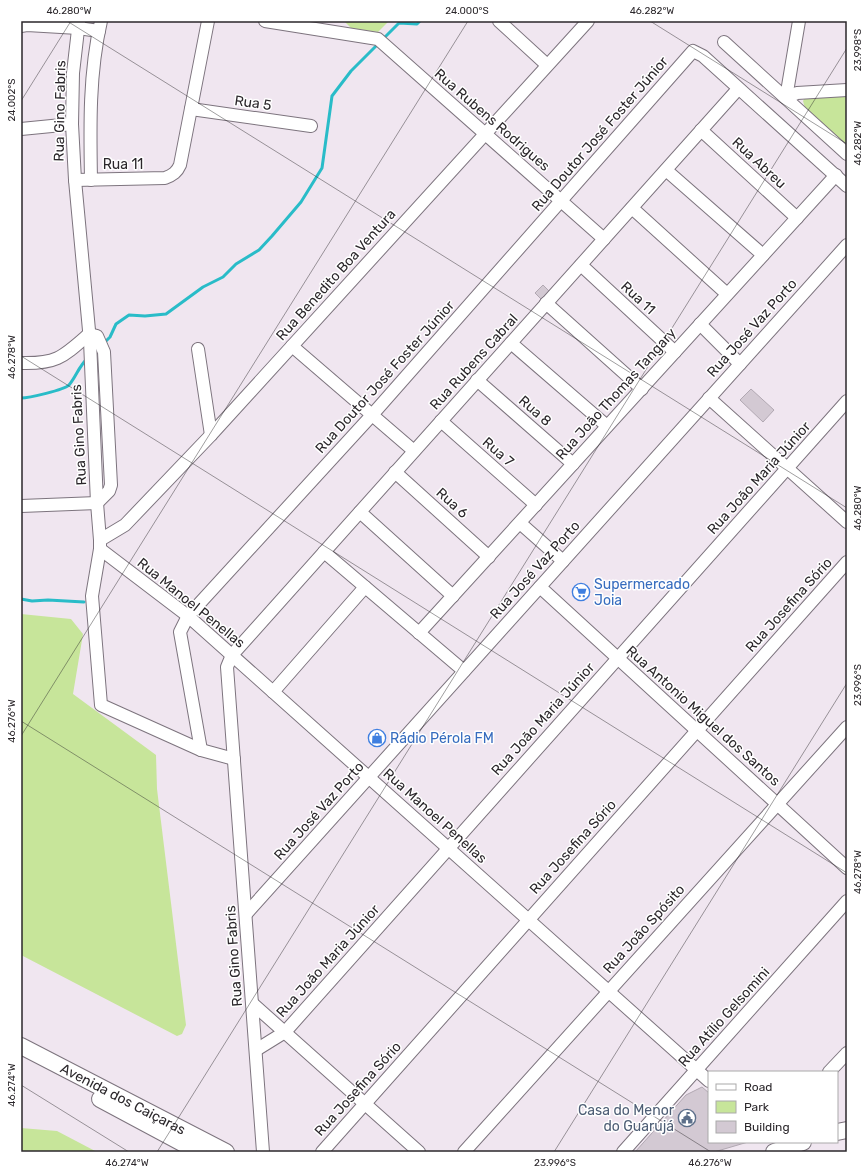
<svg xmlns="http://www.w3.org/2000/svg" width="868" height="1173" viewBox="0 0 868 1173" font-family="Rubik,sans-serif">
	<rect width="100%" height="100%" fill="#f0e6f0"/>
	<g fill="#c7e59a">
		<path d="M344 21H389L378 32 351 28Z"/>
		<path d="M847 95V147L805 108 803 101 806 96Z"/>
		<path d="M21 614 71 619 83 634 73 694 156 755 157 789 186 1025 182 1034 177 1036 21 955Z"/>
		<path d="M21 1128 57 1131 97 1152H21Z"/>
	</g>
	<g fill="none" stroke-linecap="round" stroke-linejoin="round">
		<g stroke="#29bcc8" stroke-width="3">
			<path d="M383 39 399 23 417 24 420 21"/>
			<path d="M104 343 110 337 116 324 129 315 145 316 166 314 203 287 223 277 236 264 259 250 272 236 301 202 322 168 332 96 351 71 379 43"/>
			<path d="M21 398C29 398 64 390 69 385 76 377 79 366 87 359"/>
			<path d="M21 599 32 601 48 600 84 602"/>
		</g>
	</g>
	<g fill="#d3c9d3" stroke="#b1a8b2">
		<path d="M543 285 550 292 542 300 535 293Z"/>
		<path d="M751 389 774 410 763 422 740 400Z"/>
		<path d="M702 1087 709 1093V1142H748L714 1152H635L686 1095Z"/>
	</g>
	<g fill="none" stroke-linecap="round" stroke-linejoin="round">
		<defs>
			<g id="street">
				<path d="M79 21 73 73 72 124 75 180 90 341 97 503 100 540V549L92 596 101 705 201 750 234 759"/>
				<path d="M265 21 378 39 604 239"/>
				<path d="M499 21 547 65"/>
				<path d="M21 26 27 25 78 28 99 31"/>
				<path d="M724 42 847 154"/>
				<path d="M786 98 799 21"/>
				<path d="M786 98 797 93 847 90"/>
				<path d="M191 109 311 126"/>
				<path d="M21 129 72 124"/>
				<path d="M701 130 797 218"/>
				<path d="M666 170 763 255"/>
				<path d="M75 180 165 178C173 175 177 172 180 165L208 21"/>
				<path d="M91 180C90 126 89 73 101 21"/>
				<path d="M632 208 727 294"/>
				<path d="M581 265 675 352"/>
				<path d="M546 303 642 389"/>
				<path d="M700 324 740 364"/>
				<path d="M511 343 607 426"/>
				<path d="M292 346 414 451"/>
				<path d="M198 349 211 435"/>
				<path d="M21 363C57 364 63 357 89 334L97 336 104 352 111 485 109 491 97 503 21 506"/>
				<path d="M477 380 573 464"/>
				<path d="M709 398 847 522"/>
				<path d="M441 421 536 505"/>
				<path d="M395 472 489 557"/>
				<path d="M360 512 453 596"/>
				<path d="M520 523 563 561"/>
				<path d="M100 540 125 525 211 435 588 21"/>
				<path d="M100 549 188 616 709 1081"/>
				<path d="M324 552 464 671"/>
				<path d="M540 587 847 868"/>
				<path d="M419 633 836 175"/>
				<path d="M273 692 365 587"/>
				<path d="M201 750 180 632 188 616 372 415 693 51 703 56 847 186"/>
				<path d="M246 914 847 245"/>
				<path d="M253 1004 419 1152"/>
				<path d="M256 1050 285 1032 847 401"/>
				<path d="M829 1072 847 1053"/>
				<path d="M263 1152 227 667 232 655 738 89"/>
				<path d="M322 1152 847 562"/>
				<path d="M464 1152 847 727"/>
				<path d="M623 1152 847 901"/>
			</g>
			<g id="secondary">
				<path id="s1" d="M21 1046 226 1152"/>
				<path d="M100 1099 199 1152"/>
				<path d="M837 1132 847 1130"/>
				<path d="M774 1152 803 1142"/>
			</g>
		</defs>
		<use href="#street" stroke="#7d747e" stroke-width="14"/>
		<use href="#secondary" stroke="#7d747e" stroke-width="18"/>
		<use href="#street" stroke="#fff" stroke-width="12"/>
		<use href="#secondary" stroke="#fff" stroke-width="16"/>
	</g>
	<path fill="none" stroke="#2b272b" stroke-width="1" stroke-opacity="0.45" d="M67 21 847 508M650 21 847 144M21 101 71 21M21 356 847 873M21 721 711 1152M21 736 468 21M21 1085 129 1152M157 1152 847 48M554 1152 847 683"/>
	<defs>
		<symbol id="supermarket-ring" viewBox="-11 -11 22 22"><circle r="9.5" fill="#fff" stroke="#3f7fe0" stroke-width="1.5"/><path d="M-6-5.5h2.5l.6 2H6L4.5 2H-2.5L-4.4-4H-6ZM-1.5 3.2a1.3 1.3 0 1 0 .1 0ZM3 3.2a1.3 1.3 0 1 0 .1 0Z" fill="#3f7fe0"/></symbol>
		<symbol id="shop-ring" viewBox="-11 -11 22 22"><circle r="9.5" fill="#fff" stroke="#3f7fe0" stroke-width="1.5"/><path d="M-5-2.5h2.3a2.7 3.5 0 0 1 5.4 0H5L5.5 6h-11ZM-1.5-2.5h3a1.5 2.3 0 0 0-3 0Z" fill="#3f7fe0"/></symbol>
		<symbol id="civic-ring" viewBox="-11 -11 22 22"><circle r="9.5" fill="#fff" stroke="#5c6f8a" stroke-width="1.5"/><path d="M-.6-6.5H3V-4.5H.6V-3L4-1V1h2V6H-6V1h2V-1L-.6-3ZM-1.2 2.5V6h2.4V2.5Z" fill="#5c6f8a"/></symbol>
	</defs>
	<g fill-rule="evenodd">
		<use href="#supermarket-ring" x="571" y="582" width="20" height="20"/>
		<use href="#shop-ring" x="367" y="728" width="20" height="20"/>
		<use href="#civic-ring" x="677" y="1108" width="20" height="20"/>
	</g>
	<g text-anchor="middle" dominant-baseline="central" stroke-width="3" stroke-linejoin="round" paint-order="stroke">
		<g font-size="14" fill="#2b272b" stroke="#fff">
			<text transform="translate(253 103) rotate(8)">Rua 5</text>
			<text transform="translate(60 111) rotate(-89)">Rua Gino Fabris</text>
			<text transform="translate(492 120) rotate(41)">Rua Rubens Rodrigues</text>
			<text transform="translate(600 134) rotate(-49)">Rua Doutor José Foster Júnior</text>
			<text transform="translate(759 163) rotate(43)">Rua Abreu</text>
			<text x="123" y="164">Rua 11</text>
			<text transform="translate(336 275) rotate(-48)">Rua Benedito Boa Ventura</text>
			<text transform="translate(638 298) rotate(43)">Rua 11</text>
			<text transform="translate(752 328) rotate(-48)">Rua José Vaz Porto</text>
			<text transform="translate(474 362) rotate(-48)">Rua Rubens Cabral</text>
			<text transform="translate(385 377) rotate(-48)">Rua Doutor José Foster Júnior</text>
			<text transform="translate(616 394) rotate(-48)">Rua João Thomas Tangary</text>
			<text transform="translate(535 411) rotate(41)">Rua 8</text>
			<text transform="translate(79 435) rotate(-93)">Rua Gino Fabris</text>
			<text transform="translate(498 452) rotate(41)">Rua 7</text>
			<text transform="translate(759 478) rotate(-48)">Rua João Maria Júnior</text>
			<text transform="translate(452 503) rotate(42)">Rua 6</text>
			<text transform="translate(535 570) rotate(-48)">Rua José Vaz Porto</text>
			<text transform="translate(191 603) rotate(39)">Rua Manoel Penellas</text>
			<text transform="translate(789 605) rotate(-48)">Rua Josefina Sório</text>
			<text transform="translate(703 716) rotate(42)">Rua Antonio Miguel dos Santos</text>
			<text transform="translate(543 719) rotate(-48)">Rua João Maria Júnior</text>
			<text transform="translate(319 811) rotate(-48)">Rua José Vaz Porto</text>
			<text transform="translate(435 816) rotate(42)">Rua Manoel Penellas</text>
			<text transform="translate(573 847) rotate(-48)">Rua Josefina Sório</text>
			<text transform="translate(644 929) rotate(-48)">Rua João Spósito</text>
			<text transform="translate(234 956) rotate(-94)">Rua Gino Fabris</text>
			<text transform="translate(328 961) rotate(-48)">Rua João Maria Júnior</text>
			<text transform="translate(724 1017) rotate(-48)">Rua Atílio Gelsomini</text>
			<text transform="translate(358 1089) rotate(-48)">Rua Josefina Sório</text>
			<text stroke="none"><textPath href="#s1" startOffset="115">Avenida dos Caiçaras</textPath></text>
		</g>
		<g font-size="14" fill="#366cbe" stroke="#fff" text-anchor="start">
			<text x="594" y="584">Supermercado<tspan x="594" dy="16">Joia</tspan></text>
			<text x="390" y="738">Rádio Pérola FM</text>
		</g>
		<g font-size="14" fill="#4e5e75" stroke="#fff" text-anchor="end">
			<text x="674" y="1110">Casa do Menor<tspan x="674" dy="16">do Guarujá</tspan></text>
		</g>
	</g>
	<rect width="868" height="1173" fill="none" stroke="#ffffff" stroke-width="44"/>
	<rect x="708" y="1071" width="130" height="72" fill="#ffffff" stroke="#aaa9aa"/>
	<rect x="716" y="1084" width="20" height="6" fill="#ffffff" stroke="#aaa9aa"/>
	<text x="744" y="1091" font-size="12" fill="#2b272b">Road</text>
	<rect x="716" y="1101" width="20" height="12" fill="#c7e59a" stroke="#aaa9aa"/>
	<text x="744" y="1111" font-size="12" fill="#2b272b">Park</text>
	<rect x="716" y="1121" width="20" height="12" fill="#d3c9d3" stroke="#aaa9aa"/>
	<text x="744" y="1131" font-size="12" fill="#2b272b">Building</text>
	<rect x="22" y="22" width="824" height="1129" fill="none" stroke="#2b272b" stroke-width="1.5"/>
	<g font-size="10" text-anchor="middle" fill="#2b272b">
		<text x="69" y="14">46.280°W</text>
		<text x="467" y="14">24.000°S</text>
		<text x="652" y="14">46.282°W</text>
		<text transform="translate(857 50) rotate(-90)" y="4">23.998°S</text>
		<text transform="translate(11 100) rotate(-90)" y="4">24.002°S</text>
		<text transform="translate(857 143) rotate(-90)" y="4">46.282°W</text>
		<text transform="translate(11 357) rotate(-90)" y="4">46.278°W</text>
		<text transform="translate(857 508) rotate(-90)" y="4">46.280°W</text>
		<text transform="translate(857 685) rotate(-90)" y="4">23.996°S</text>
		<text transform="translate(11 721) rotate(-90)" y="4">46.276°W</text>
		<text transform="translate(857 872) rotate(-90)" y="4">46.278°W</text>
		<text transform="translate(11 1085) rotate(-90)" y="4">46.274°W</text>
		<text x="127" y="1166">46.274°W</text>
		<text x="555" y="1166">23.996°S</text>
		<text x="710" y="1166">46.276°W</text>
	</g>
</svg>
